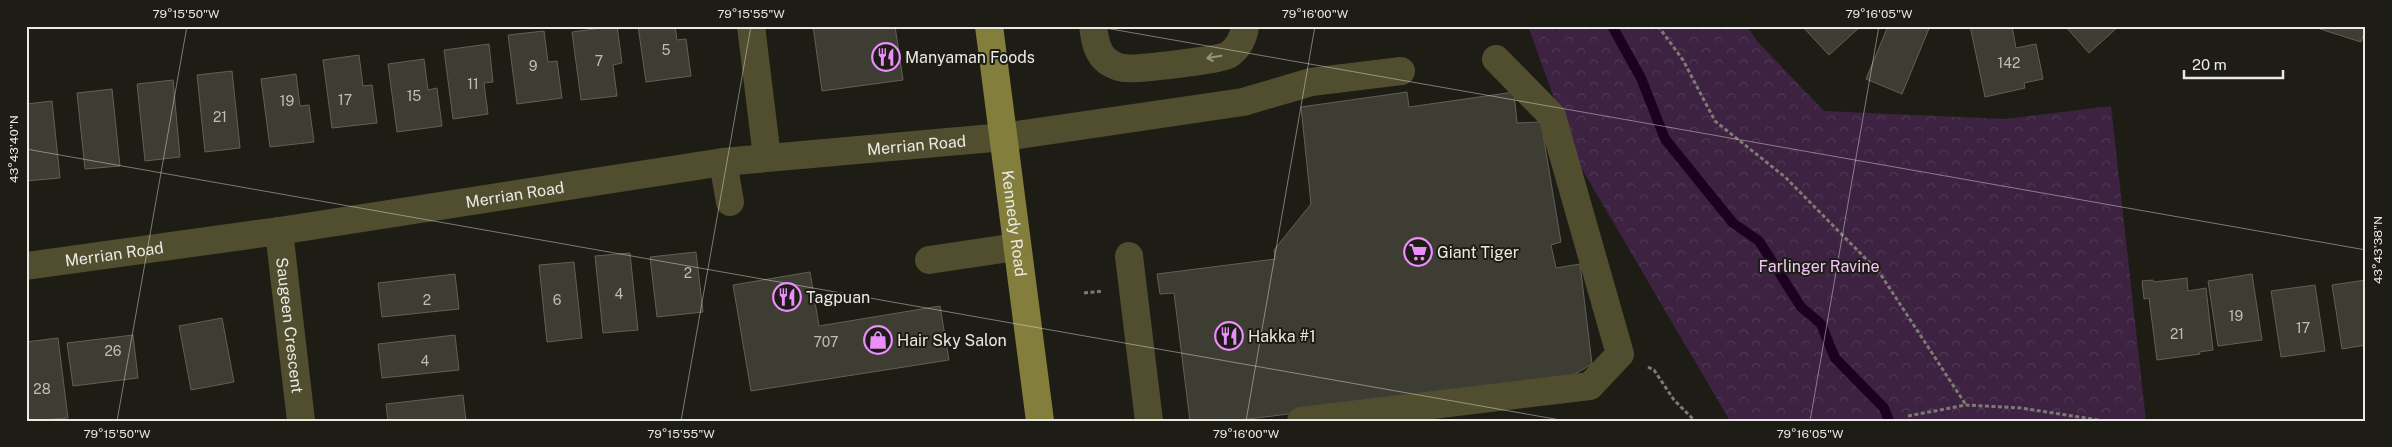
<svg xmlns="http://www.w3.org/2000/svg" width="2392" height="447" viewBox="0 0 2392 447" font-family="'Public Sans',sans-serif">
	<defs>
		<pattern id="forest-crowns" width="20" height="18" patternUnits="userSpaceOnUse" patternTransform="scale(1.25)"><rect width="20" height="18" fill="#3d2242"/><path d="M2 6a3 3 0 1 1 6 0M12 15a3 3 0 1 1 6 0" fill="none" stroke="#503854"/></pattern>
	</defs>
	<rect width="100%" height="100%" fill="#1e1d15"/>
	<path fill="url(#forest-crowns)" d="M1528 26H1747L1757 41 1824 111 2005 119 2111 106 2146 421H1730L1576 159Z"/>
	<g fill="none" stroke-linecap="round" stroke-linejoin="round">
		<path stroke="#1e0023" stroke-width="10" d="M1612 26 1641 78 1665 139 1733 223 1759 241 1801 307 1821 324 1835 358 1884 408 1889 421"/>
	</g>
	<g fill="#3d3d33" stroke="#616056">
		<path d="M617 26 622 63 613 65 617 96 581 100 572 32Z"/>
		<path d="M638 26H675L677 40 686 39 691 76 646 82Z"/>
		<path d="M813 26H895L903 80 822 91Z"/>
		<path d="M1802 26H1861L1829 55Z"/>
		<path d="M1888 26H1930L1902 94 1866 79Z"/>
		<path d="M1970 26H2012L2016 48 2036 44 2043 79 2024 83 2025 88 1985 97Z"/>
		<path d="M2065 26H2119L2089 53Z"/>
		<path d="M2317 26H2366V27L2361 42 2317 28Z"/>
		<path d="M544 31 548 62 557 61 562 98 517 104 508 35Z"/>
		<path d="M489 44 493 82 484 83 488 114 453 119 444 50Z"/>
		<path d="M359 55 363 86 372 85 377 123 332 128 323 60Z"/>
		<path d="M424 59 428 90 437 88 442 126 397 132 388 64Z"/>
		<path d="M232 71 240 148 205 152 197 75Z"/>
		<path d="M296 74 300 106 309 105 314 142 270 147 261 79Z"/>
		<path d="M173 80 180 157 145 161 137 84Z"/>
		<path d="M112 89 120 166 85 169 77 93Z"/>
		<path d="M1407 92 1409 107 1514 92 1517 123 1541 122 1561 242 1551 245 1556 268 1580 264 1592 364 1565 380 1232 421H1190L1174 293 1160 294 1157 274 1275 259 1274 250 1311 204 1301 107Z"/>
		<path d="M52 101 60 178 26 181V104Z"/>
		<path d="M696 252 703 312 657 317 650 257Z"/>
		<path d="M630 253 638 330 603 333 595 256Z"/>
		<path d="M574 262 582 338 547 342 539 265Z"/>
		<path d="M810 272 819 326 940 306 949 360 751 391 733 285Z"/>
		<path d="M455 274 459 309 382 317 378 283Z"/>
		<path d="M2252 274 2262 340 2218 346 2208 281Z"/>
		<path d="M2187 278 2188 291 2206 288 2213 350 2199 352 2200 354 2157 360 2149 298 2144 299 2142 281 2153 280 2154 282Z"/>
		<path d="M2366 280V345L2342 349 2332 285Z"/>
		<path d="M2315 285 2325 351 2281 357 2271 291Z"/>
		<path d="M222 318 234 382 191 390 179 326Z"/>
		<path d="M133 335 138 378 73 386 67 343Z"/>
		<path d="M455 335 459 370 382 378 378 344Z"/>
		<path d="M58 338 68 418 26 421V342Z"/>
		<path d="M463 395 466 421H388L386 404Z"/>
	</g>
	<g fill="none" stroke-linecap="round" stroke-linejoin="round">
		<g stroke="#7b7b73" stroke-width="3" stroke-dasharray="4 2.5" stroke-linecap="butt">
			<path d="M1658 26 1683 60 1715 121 1785 177 1879 272 1966 405"/>
			<path d="M1084 293 1103 291"/>
			<path d="M1648 367 1654 370 1674 400 1695 421"/>
			<path d="M1908 416 1966 405 2021 408 2105 421"/>
		</g>
		<g stroke="#504e2f" stroke-width="28">
			<path d="M751 26 767 157"/>
			<path d="M1093 26C1095 39 1096 52 1107 61 1111 64 1119 68 1125 68 1136 70 1219 60 1228 55 1238 49 1244 37 1245 26"/>
			<path d="M723 162 730 202"/>
			<path id="s1" d="M279 231 301 421"/>
			<path d="M1129 256 1149 421"/>
			<path d="M929 260 1016 247"/>
			<path id="s2" d="M26 266 279 231 723 162 1004 137 1243 102 1311 82 1401 71"/>
			<path d="M1301 421 1590 386 1620 354 1552 116 1496 59"/>
		</g>
		<path stroke="#847e3c" stroke-width="28" id="s3" d="M989 26 1040 421"/>
	</g>
	<defs><path id="oneway-shaft" d="M-6 0H5M1.5-3L5.5 0L1.5 3" fill="none" stroke-width="1.6" stroke-linecap="round" stroke-linejoin="round" transform="scale(1.25)"/></defs>
	<use stroke="#959480" href="#oneway-shaft" transform="translate(1214 57) rotate(171)"/>
	<path fill="none" stroke="#eaeae4" stroke-width="1" stroke-opacity="0.45" d="M1094 26 2366 250M26 149 1566 421M117 421 187 26M681 421 751 26M1246 421 1315 26M1810 421 1879 26"/>
	<defs>
		<symbol id="restaurant-ring" viewBox="-11 -11 22 22"><circle r="9.5" fill="#1e1d15" stroke="#eb8dfb" stroke-width="1.5"/><path d="M-5-6h1v4h1v-4h1v4h1v-4h1v5L-1.5 .5V6h-2V.5L-5-1ZM5-6V6H3V1.5H1.5Q1.5-4 5-6Z" fill="#eb8dfb"/></symbol>
		<symbol id="supermarket-ring" viewBox="-11 -11 22 22"><circle r="9.5" fill="#1e1d15" stroke="#eb8dfb" stroke-width="1.5"/><path d="M-6-5.5h2.5l.6 2H6L4.5 2H-2.5L-4.4-4H-6ZM-1.5 3.2a1.3 1.3 0 1 0 .1 0ZM3 3.2a1.3 1.3 0 1 0 .1 0Z" fill="#eb8dfb"/></symbol>
		<symbol id="shop-ring" viewBox="-11 -11 22 22"><circle r="9.5" fill="#1e1d15" stroke="#eb8dfb" stroke-width="1.5"/><path d="M-5-2.5h2.3a2.7 3.5 0 0 1 5.4 0H5L5.5 6h-11ZM-1.5-2.5h3a1.5 2.3 0 0 0-3 0Z" fill="#eb8dfb"/></symbol>
	</defs>
	<g fill-rule="evenodd">
		<use href="#restaurant-ring" x="870" y="41" width="32" height="32"/>
		<use href="#supermarket-ring" x="1402" y="236" width="32" height="32"/>
		<use href="#restaurant-ring" x="771" y="281" width="32" height="32"/>
		<use href="#restaurant-ring" x="1213" y="320" width="32" height="32"/>
		<use href="#shop-ring" x="862" y="324" width="32" height="32"/>
	</g>
	<g text-anchor="middle" dominant-baseline="central" stroke-width="4" stroke-linejoin="round" paint-order="stroke">
		<g font-size="14" fill="#bfbfb8">
			<text x="666" y="50">5</text>
			<text x="599" y="61">7</text>
			<text x="2009" y="63">142</text>
			<text x="533" y="66">9</text>
			<text x="473" y="84">11</text>
			<text x="414" y="96">15</text>
			<text x="345" y="100">17</text>
			<text x="287" y="101">19</text>
			<text x="220" y="117">21</text>
			<text x="688" y="273">2</text>
			<text x="619" y="294">4</text>
			<text x="427" y="300">2</text>
			<text x="557" y="300">6</text>
			<text x="2236" y="316">19</text>
			<text x="2303" y="328">17</text>
			<text x="2177" y="334">21</text>
			<text x="826" y="342">707</text>
			<text x="113" y="351">26</text>
			<text x="425" y="361">4</text>
			<text x="42" y="389">28</text>
		</g>
		<g font-size="16" fill="#eaeae4" stroke="#1e1d15" text-anchor="start">
			<text x="905" y="57">Manyaman Foods</text>
			<text x="1437" y="252">Giant Tiger</text>
			<text x="806" y="297">Tagpuan</text>
			<text x="1248" y="336">Hakka #1</text>
			<text x="897" y="340">Hair Sky Salon</text>
		</g>
		<g font-size="16" fill="#eaeae4" stroke="#1e1d15">
			<text stroke="none"><textPath href="#s2" startOffset="899">Merrian Road</textPath></text>
			<text stroke="none"><textPath href="#s2" startOffset="494">Merrian Road</textPath></text>
			<text stroke="none"><textPath href="#s3" startOffset="199">Kennedy Road</textPath></text>
			<text stroke="none"><textPath href="#s2" startOffset="89">Merrian Road</textPath></text>
			<text stroke="none"><textPath href="#s1" startOffset="95">Saugeen Crescent</textPath></text>
		</g>
		<g font-size="16" fill="#f1c6f7" stroke="#1e1d15">
			<text x="1819" y="266">Farlinger Ravine</text>
		</g>
	</g>
	<rect width="2392" height="447" fill="none" stroke="#1e1d15" stroke-width="55"/>
	<path d="M2184 70v8h99v-8" fill="none" stroke="#eaeae4" stroke-width="2.5"/>
	<text x="2192" y="70" font-size="15" fill="#eaeae4" stroke="#1e1d15" stroke-width="4" paint-order="stroke">20 m</text>
	<rect x="28" y="28" width="2336" height="392" fill="none" stroke="#eaeae4" stroke-width="2"/>
	<g font-size="12" text-anchor="middle" fill="#eaeae4">
		<text x="186" y="18">79°15'50"W</text>
		<text x="751" y="18">79°15'55"W</text>
		<text x="1315" y="18">79°16'00"W</text>
		<text x="1879" y="18">79°16'05"W</text>
		<text transform="translate(14 149) rotate(-90)" y="4">43°43'40"N</text>
		<text transform="translate(2378 250) rotate(-90)" y="4">43°43'38"N</text>
		<text x="117" y="438">79°15'50"W</text>
		<text x="681" y="438">79°15'55"W</text>
		<text x="1246" y="438">79°16'00"W</text>
		<text x="1810" y="438">79°16'05"W</text>
	</g>
</svg>
